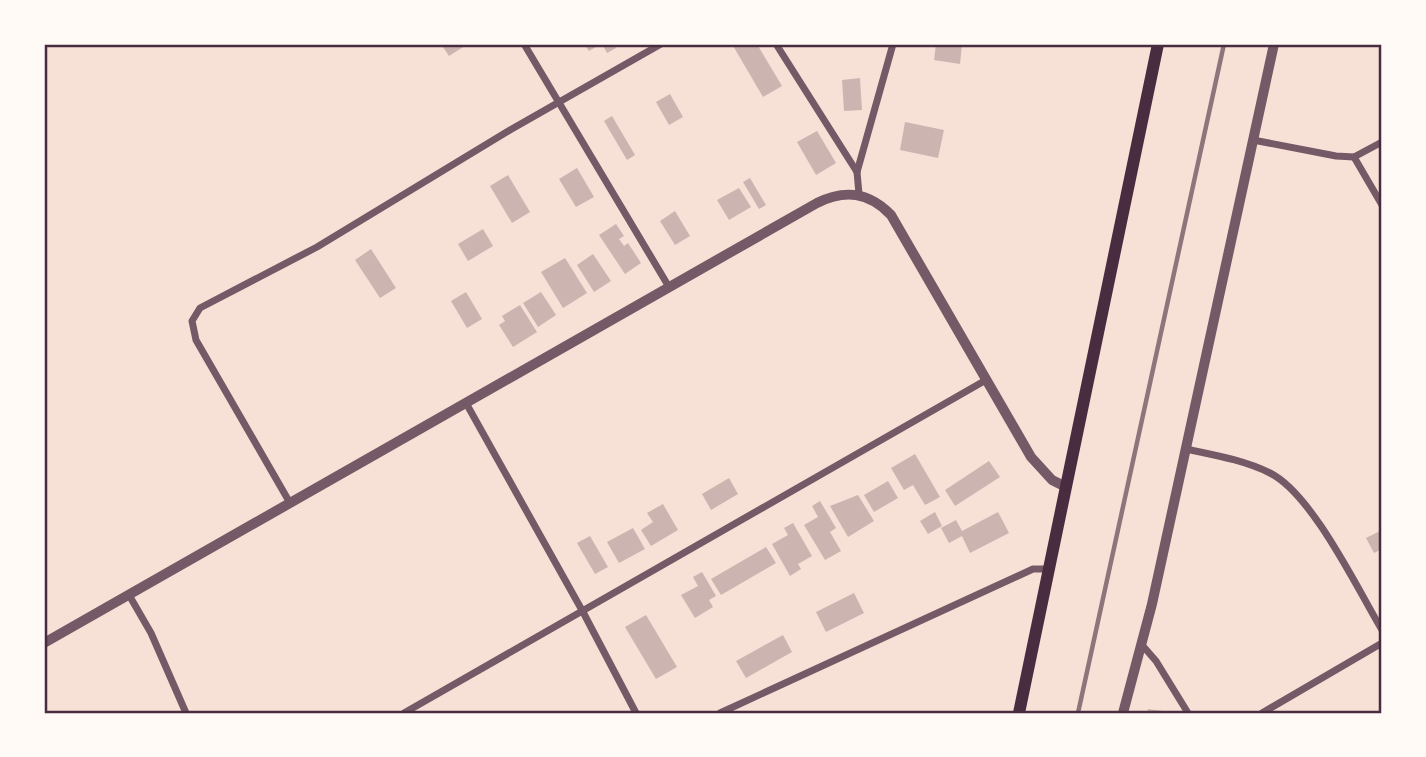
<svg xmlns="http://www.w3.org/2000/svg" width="1426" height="757" viewBox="0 0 1426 757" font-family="'Sofia Sans Condensed',sans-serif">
	<rect width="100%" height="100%" fill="#f7e1d7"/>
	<g fill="#ccb4b1">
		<path d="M441 44H468L449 56Z"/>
		<path d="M584 44H601L589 51Z"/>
		<path d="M602 44H613L616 48 607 53Z"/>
		<path d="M732 44H757L782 86 763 97Z"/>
		<path d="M936 44H962L960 64 934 60Z"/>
		<path d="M860 78 862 110 844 111 842 80Z"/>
		<path d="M670 94 683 117 669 125 656 102Z"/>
		<path d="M612 116 635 155 627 160 604 121Z"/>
		<path d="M905 122 944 130 938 158 900 150Z"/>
		<path d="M817 131 836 163 816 175 797 142Z"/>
		<path d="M577 168 594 197 576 207 559 179Z"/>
		<path d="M508 175 530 212 512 223 490 186Z"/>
		<path d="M750 178 766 205 759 209 743 182Z"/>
		<path d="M739 188 751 207 729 220 717 200Z"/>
		<path d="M675 211 690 236 675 245 660 221Z"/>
		<path d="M616 224 624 236 619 239 624 246 628 243 641 263 625 274 599 235Z"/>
		<path d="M483 229 493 246 468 261 458 244Z"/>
		<path d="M371 249 396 288 380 298 355 260Z"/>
		<path d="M593 254 611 281 594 292 577 265Z"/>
		<path d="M565 258 587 293 563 308 541 272Z"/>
		<path d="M466 292 482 319 467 328 451 301Z"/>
		<path d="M541 292 556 315 538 327 523 303Z"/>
		<path d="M520 305 537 332 513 347 499 325 505 321 502 316Z"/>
		<path d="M915 454 940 497 925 505 913 485 904 490 891 468Z"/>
		<path d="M989 461 1000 477 955 506 945 490Z"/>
		<path d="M729 478 738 494 711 510 702 494Z"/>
		<path d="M888 481 898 498 874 512 864 495Z"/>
		<path d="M858 495 874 521 848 537 830 506Z"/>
		<path d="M820 501 836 528 830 532 841 551 825 560 804 525 818 517 812 506Z"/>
		<path d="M663 504 678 530 651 546 641 530 653 522 647 513Z"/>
		<path d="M935 512 942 526 928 534 920 521Z"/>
		<path d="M998 512 1009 533 970 553 962 536 949 543 941 528 956 520 962 531Z"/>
		<path d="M793 523 812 556 798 564 801 569 790 576 772 544 788 535 784 528Z"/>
		<path d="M633 528 645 549 619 563 607 542Z"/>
		<path d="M1382 530V549L1374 553 1366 538Z"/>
		<path d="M590 536 608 567 595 574 577 543Z"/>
		<path d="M766 547 776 563 721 595 711 579Z"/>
		<path d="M702 572 716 596 709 600 713 607 695 618 681 595 698 586 693 577Z"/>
		<path d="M854 593 864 613 826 632 816 612Z"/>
		<path d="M646 615 677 667 656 679 625 627Z"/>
		<path d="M783 635 792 652 746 678 736 661Z"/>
		<path d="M1148 709 1170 712V713H1147Z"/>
	</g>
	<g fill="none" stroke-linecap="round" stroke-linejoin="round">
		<g stroke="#755966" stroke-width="7">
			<path d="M524 44 669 287"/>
			<path d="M776 44 857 172 859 194"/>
			<path d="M1253 140 1336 156 1354 157 1382 142"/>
			<path d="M1354 157 1382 205"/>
			<path d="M857 172 893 44"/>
			<path d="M466 403 583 612 636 713"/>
			<path d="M1186 449C1214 455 1244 460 1270 473 1312 494 1357 588 1382 630"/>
			<path d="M290 503 196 340 192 321 200 308 317 247 510 130 661 44"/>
			<path d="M129 595 151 633 186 713"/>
			<path d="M1142 645 1156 661 1188 713"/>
			<path d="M404 713 986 380"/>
			<path d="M720 713 1033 569H1049"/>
			<path d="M1262 713 1382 643"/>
		</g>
		<g stroke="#755966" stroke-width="10">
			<path d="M44 643 817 203C845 189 869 192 891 215L1031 457 1052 480 1066 487"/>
			<path d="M1123 713 1152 604 1274 44"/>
		</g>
		<path stroke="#4a2c40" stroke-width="12" d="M1019 713 1158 44"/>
		<path stroke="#8f747c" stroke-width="4.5" d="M1078 713 1224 44"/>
	</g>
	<rect width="1426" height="757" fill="none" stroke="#fffaf5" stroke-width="91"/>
	<rect x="46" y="46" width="1334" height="666" fill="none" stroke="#4a2c40" stroke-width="2.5"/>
</svg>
